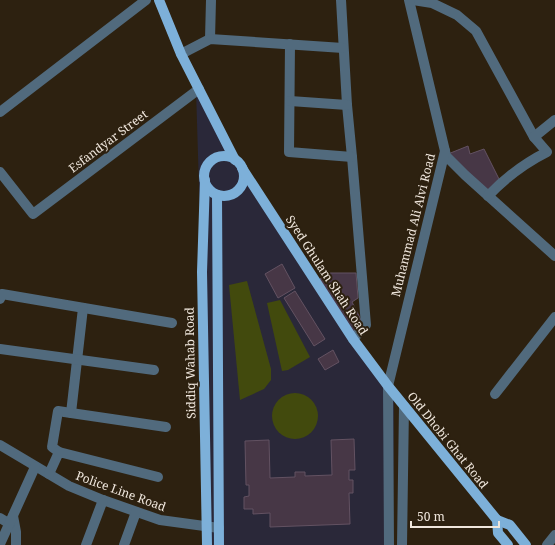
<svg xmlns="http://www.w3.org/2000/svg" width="555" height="545" viewBox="0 0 555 545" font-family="'Noto Serif',serif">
	<rect width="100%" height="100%" fill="#2d2110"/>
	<path fill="#2a2839" d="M196 90 353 339 394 393 393 545H210Z"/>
	<g fill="#424a0d">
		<path d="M247 281 271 369V380L264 389 240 400 229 285Z"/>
		<path d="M280 300 310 357 288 370 282 371 267 303Z"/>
		<circle cx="295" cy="416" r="23"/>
	</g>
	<g fill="#473746" stroke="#635262">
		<path d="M468 146 470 154 484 149 501 183 488 196 448 154Z"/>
		<path d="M282 264 295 288 278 298 265 274Z"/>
		<path d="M328 273H356L358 298 352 302 364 326 352 333 320 279Z"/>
		<path d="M295 291 325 339 314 346 284 298Z"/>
		<path d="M333 350 339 362 325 370 318 359Z"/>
		<path d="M354 439 355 470H349V480H353V493H349L350 524 270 527V513L253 514V509H244V497L249 496V485H246L245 441 269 440 270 478 295 477V472H305V476L332 475 331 440Z"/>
	</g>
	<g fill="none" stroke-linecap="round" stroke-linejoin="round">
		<g stroke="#516a7d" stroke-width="10">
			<path d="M341 0 347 105 352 157 366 325 353 339"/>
			<path d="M413 0 432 3 457 15 476 31 534 137"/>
			<path d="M210 39 211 0"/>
			<path d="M290 44 289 152 352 157"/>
			<path d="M181 54 210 39 343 48"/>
			<path d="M290 101 347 105"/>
			<path d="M0 112 146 0"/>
			<path d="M445 151 446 156 465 175 555 256"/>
			<path d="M0 172 33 214 199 89"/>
			<path d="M488 196C506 177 525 163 547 152L534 137 555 120"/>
			<path d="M0 299 2 294 172 323"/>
			<path d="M83 308 71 413 166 427"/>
			<path d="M0 349 154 370"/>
			<path d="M495 394 555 317"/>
			<path d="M0 445 69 486 103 500 160 520 219 528"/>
			<path d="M59 452 52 447 58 411 71 413"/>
			<path d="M49 474 59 452 158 477"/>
			<path d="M13 516 16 532V545"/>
			<path d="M0 518 10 524"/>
			<path d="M0 544 35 467"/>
			<path d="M86 545 103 500"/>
			<path d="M124 545 136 512"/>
			<path d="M389 545 388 386 445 151 409 0"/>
			<path d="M402 545 404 406"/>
			<path d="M547 545 555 535"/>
		</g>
		<g stroke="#7db0d9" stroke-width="10">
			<path d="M159 0 181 54 235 160"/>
			<circle cx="224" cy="176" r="20"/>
			<path d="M242 168 353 339 388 386 497 520 498 533 508 545"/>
			<path d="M205 180 202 272 207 545"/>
			<path d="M217 195 219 545"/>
			<path d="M497 520 510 525 526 545"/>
		</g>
	</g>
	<g text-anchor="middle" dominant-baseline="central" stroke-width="4" stroke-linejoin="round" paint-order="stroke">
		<g font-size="12" fill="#efe6dc" stroke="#2d2110">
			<text transform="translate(108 141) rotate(-37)">Esfandyar Street</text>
			<text transform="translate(413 225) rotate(-76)">Muhammad Ali Alvi Road</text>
			<text transform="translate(327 275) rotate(57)">Syed Ghulam Shah Road</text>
			<text transform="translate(190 363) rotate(-91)">Siddiq Wahab Road</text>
			<text transform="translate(448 440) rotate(51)">Old Dhobi Ghat Road</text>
			<text transform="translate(121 491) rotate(20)">Police Line Road</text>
		</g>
	</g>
	<path d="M411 521v6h88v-6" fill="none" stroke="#efe6dc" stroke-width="2"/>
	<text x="417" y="521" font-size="12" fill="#efe6dc" stroke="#2d2110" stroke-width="3" paint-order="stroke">50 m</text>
</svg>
